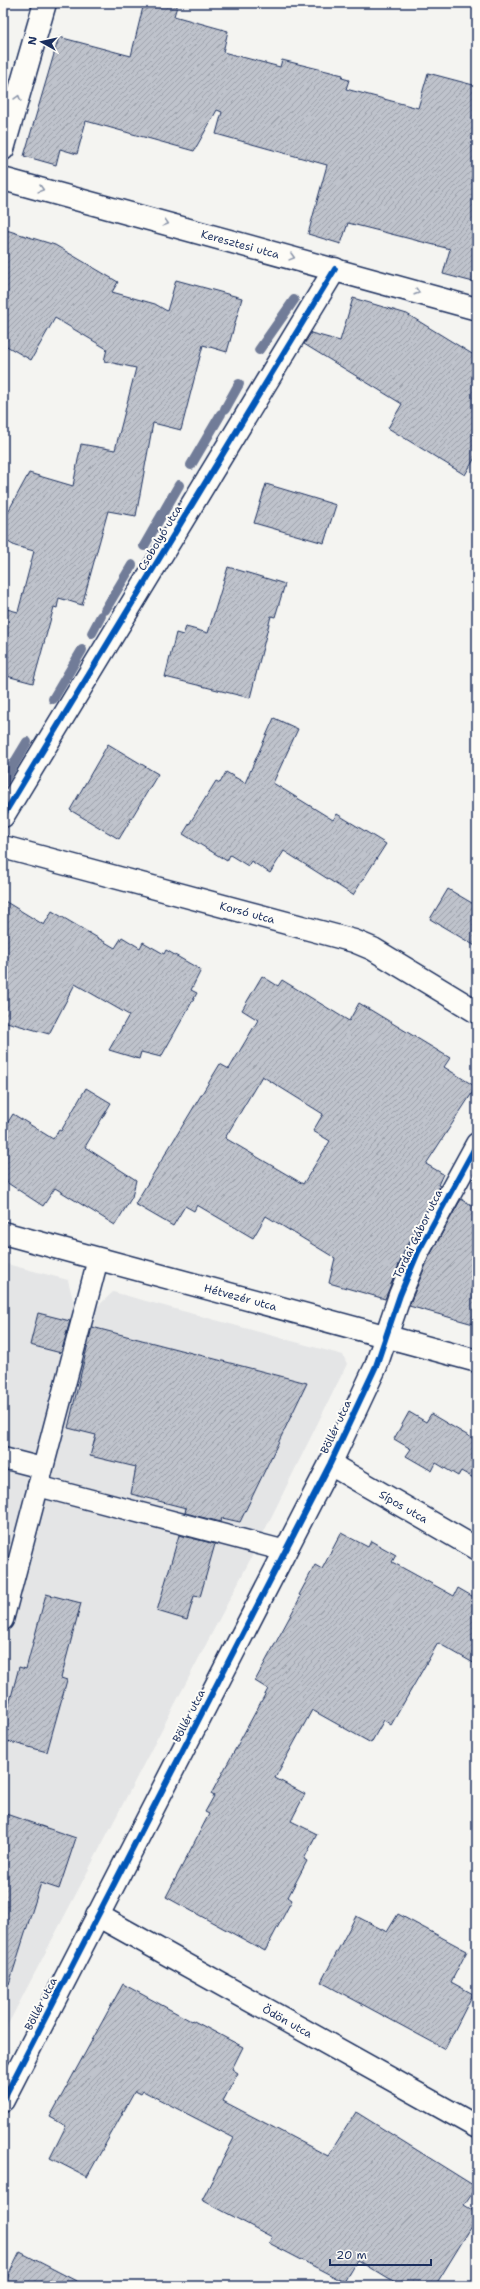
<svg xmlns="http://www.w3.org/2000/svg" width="480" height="2289" viewBox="0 0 480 2289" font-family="'Shantell Sans',sans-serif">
	<defs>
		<pattern id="building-hatch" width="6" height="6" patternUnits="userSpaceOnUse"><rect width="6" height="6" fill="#bfc3cc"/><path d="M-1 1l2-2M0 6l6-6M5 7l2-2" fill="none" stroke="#9a9fa9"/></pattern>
	</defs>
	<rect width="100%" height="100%" fill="#f4f4f1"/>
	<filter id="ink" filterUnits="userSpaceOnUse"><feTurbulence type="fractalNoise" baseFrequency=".025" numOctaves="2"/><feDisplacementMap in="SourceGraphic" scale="8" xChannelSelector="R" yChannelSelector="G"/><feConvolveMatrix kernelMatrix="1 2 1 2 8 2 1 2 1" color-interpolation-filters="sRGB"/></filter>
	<g filter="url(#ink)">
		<path fill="#e4e5e6" d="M3 1263 68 1280 73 1300 98 1306 113 1292 343 1355 347 1364 250 1560 3 2034Z"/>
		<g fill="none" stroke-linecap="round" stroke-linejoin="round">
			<g stroke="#717c98" stroke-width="10">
				<path d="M259 350 294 300"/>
				<path d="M225 409 239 384"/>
				<path d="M191 465 221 414"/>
				<path d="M144 546 179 485"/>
				<path d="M105 610 132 565"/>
				<path d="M92 633 101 616"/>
				<path d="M53 699 82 650"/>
				<path d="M3 782 27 742"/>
			</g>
		</g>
		<g fill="url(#building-hatch)" stroke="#1b2f5e" fill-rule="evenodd">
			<path d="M146 3H178L174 16 228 31 223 52 280 67 282 60 343 75 342 78 349 80 346 89 418 108 428 73 477 86V283L443 274 450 249 348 223 341 244 308 234 327 165 216 134 222 112 217 110 194 151 86 121 77 154 60 149 56 165 24 156 59 37 131 56 143 7 145 8Z"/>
			<path d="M3 229 55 245 118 282 112 292 155 304 167 311 176 280 242 298 227 352 203 345 181 430 153 423 136 516 108 511 82 605 59 598 57 608 54 607 33 683 3 675V608L18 612 34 551 15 546 3 539V521L29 473 73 486 81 444 115 450 136 368 104 361 107 349 55 318 31 360 3 344Z"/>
			<path d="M353 298 407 314 477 357V454L465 475 388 428 402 404 304 344 311 333 340 341Z"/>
			<path d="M266 484 336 505 324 543 254 523Z"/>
			<path d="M228 567 285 584 275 617 271 616 250 698 165 677 176 633 183 635 186 627 208 633Z"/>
			<path d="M274 718 298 729 273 783 333 820 337 814 386 844 353 895 284 851 270 873 251 861 248 866 230 855 227 861 183 834 216 781 220 783 226 772 245 783Z"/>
			<path d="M108 744 158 774 119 839 70 810Z"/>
			<path d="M448 889 477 906V947L430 919Z"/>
			<path d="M3 900 44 925 52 911 115 948 122 937 140 948 143 942 164 954 166 950 201 970 191 990 197 993 161 1057 141 1052 139 1059 109 1050 129 1015 75 984 49 1034 3 1021Z"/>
			<path d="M262 976 278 986 282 980 349 1021 359 1003 450 1058 444 1067 476 1087 426 1164 443 1174 438 1185 440 1186 406 1247 385 1299 329 1283 335 1258 266 1216 253 1238 197 1205 194 1211 185 1206 173 1226 135 1204 220 1064 229 1069 258 1020 242 1010ZM262 1076 323 1114 313 1131 330 1141 303 1184 225 1138Z"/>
			<path d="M86 1088 111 1103 85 1147 136 1180 132 1197 115 1225 55 1188 43 1206 3 1180V1130L13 1114 53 1139 59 1130 61 1131Z"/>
			<path d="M461 1199 477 1208V1325L409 1306 429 1257Z"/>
			<path d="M38 1313 70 1321 61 1353 30 1345Z"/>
			<path d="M92 1327 307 1383 240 1522 222 1518 221 1522 185 1513 186 1508 131 1494 136 1467 90 1456 96 1435 68 1428Z"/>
			<path d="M409 1412 426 1422 431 1414 477 1441V1480L461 1471 458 1476 436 1463 432 1471 406 1456 411 1449 394 1439Z"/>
			<path d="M341 1533 368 1547 371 1541 396 1555 392 1562 454 1596 458 1588 477 1599V1665L438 1643 391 1725 384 1720 371 1743 312 1710 275 1778 305 1794 291 1821 317 1834 304 1859 307 1861 288 1897 292 1900 265 1951 166 1897 209 1814 205 1812 214 1796 211 1794 268 1689 255 1681 301 1596 299 1595 315 1565 322 1569Z"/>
			<path d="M179 1535 215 1544 200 1597 194 1596 187 1620 157 1611Z"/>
			<path d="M46 1594 81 1603 61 1678 67 1680 47 1752 3 1740V1727L19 1667 26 1669Z"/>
			<path d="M3 1813 76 1838 59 1889 41 1883 9 1984 3 1983Z"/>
			<path d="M398 1914 467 1951 451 1982 473 1994 445 2049 321 1982 356 1916 387 1932Z"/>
			<path d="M123 1984 191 2021 192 2020 243 2047 232 2069 238 2073 223 2101 328 2156 356 2112 476 2187 464 2205 477 2213V2218L435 2286H400L357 2260 344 2282 269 2243 272 2237 202 2200 234 2138 143 2091 141 2094 135 2091 87 2177 50 2158 66 2126 50 2117Z"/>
			<path d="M20 2252 86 2286H3Z"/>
		</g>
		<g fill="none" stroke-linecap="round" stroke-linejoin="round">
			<defs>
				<g id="service">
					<path d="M3 1458 42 1468"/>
					<path d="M38 1486 286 1551"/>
					<path d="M3 1620 98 1259"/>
				</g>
				<g id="minor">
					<path d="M3 149 45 3"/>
					<path id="s1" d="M3 179 477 309"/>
					<path d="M3 816 335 269"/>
					<path id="s2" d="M3 847 354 941 373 949 477 1012"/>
					<path id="s3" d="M330 1464 477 1549"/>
					<path id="s4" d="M97 1915 477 2127"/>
					<path d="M3 2100 330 1464 376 1366 400 1295 418 1252 477 1144"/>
				</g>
				<g id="tertiary">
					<path id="s5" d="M3 1233 477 1361"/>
				</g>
			</defs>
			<use href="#service" stroke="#1b2f5e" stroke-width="23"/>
			<use href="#minor" stroke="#1b2f5e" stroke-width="25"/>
			<use href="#tertiary" stroke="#1b2f5e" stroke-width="25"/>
			<use href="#service" stroke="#fdfcf7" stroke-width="20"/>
			<use href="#minor" stroke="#fdfcf7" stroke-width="22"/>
			<use href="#tertiary" stroke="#fdfcf7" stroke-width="22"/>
			<defs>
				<g id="cycleway">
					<path d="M3 816 335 269"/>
					<path d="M3 2100 330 1464 376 1366 400 1295 418 1252 477 1144"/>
				</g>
			</defs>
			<use href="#cycleway" stroke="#fdfcf7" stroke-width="8"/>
			<use href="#cycleway" stroke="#0057b8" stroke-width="6"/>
		</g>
		<defs><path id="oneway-chevron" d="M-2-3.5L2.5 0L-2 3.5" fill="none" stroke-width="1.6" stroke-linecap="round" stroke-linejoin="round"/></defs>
		<g stroke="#8c96aa">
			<use href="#oneway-chevron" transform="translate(18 98) rotate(-74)"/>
			<use href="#oneway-chevron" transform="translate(41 189) rotate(15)"/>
			<use href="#oneway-chevron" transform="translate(166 223) rotate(15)"/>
			<use href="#oneway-chevron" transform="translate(292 257) rotate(15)"/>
			<use href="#oneway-chevron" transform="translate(417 292) rotate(16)"/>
		</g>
	</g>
	<g text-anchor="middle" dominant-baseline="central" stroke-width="4" stroke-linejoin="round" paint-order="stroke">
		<g font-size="11" fill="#1b2f5e" stroke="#fdfcf7">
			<text stroke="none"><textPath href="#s1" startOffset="246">Keresztesi utca</textPath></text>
			<text transform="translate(160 538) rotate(-59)">Csobolyó utca</text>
			<text stroke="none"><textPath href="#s2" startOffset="253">Korsó utca</textPath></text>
			<text transform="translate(418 1234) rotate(-64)">Tordai Gábor utca</text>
			<text stroke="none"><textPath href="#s5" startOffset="246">Hétvezér utca</textPath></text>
			<text transform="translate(336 1427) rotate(-65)">Böllér utca</text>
			<text stroke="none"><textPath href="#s3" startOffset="85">Sípos utca</textPath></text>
			<text transform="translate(189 1716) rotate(-63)">Böllér utca</text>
			<text transform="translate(41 2004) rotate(-63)">Böllér utca</text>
			<text stroke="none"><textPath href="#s4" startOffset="218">Ödön utca</textPath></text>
		</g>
	</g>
	<rect width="480" height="2289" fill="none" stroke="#fdfcf7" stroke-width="16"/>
	<rect x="8" y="8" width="464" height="2273" fill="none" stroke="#1b2f5e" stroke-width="1.5" filter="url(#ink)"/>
	<g transform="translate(42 42) rotate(278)" stroke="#fdfcf7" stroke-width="3" paint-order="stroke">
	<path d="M0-3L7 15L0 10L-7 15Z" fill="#1b2f5e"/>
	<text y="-6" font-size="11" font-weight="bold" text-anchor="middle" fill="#1b2f5e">N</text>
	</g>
	<path d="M330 2259v6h101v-6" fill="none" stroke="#1b2f5e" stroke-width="2"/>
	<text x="336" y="2259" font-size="12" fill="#1b2f5e" stroke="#fdfcf7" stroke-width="3" paint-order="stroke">20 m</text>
</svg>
